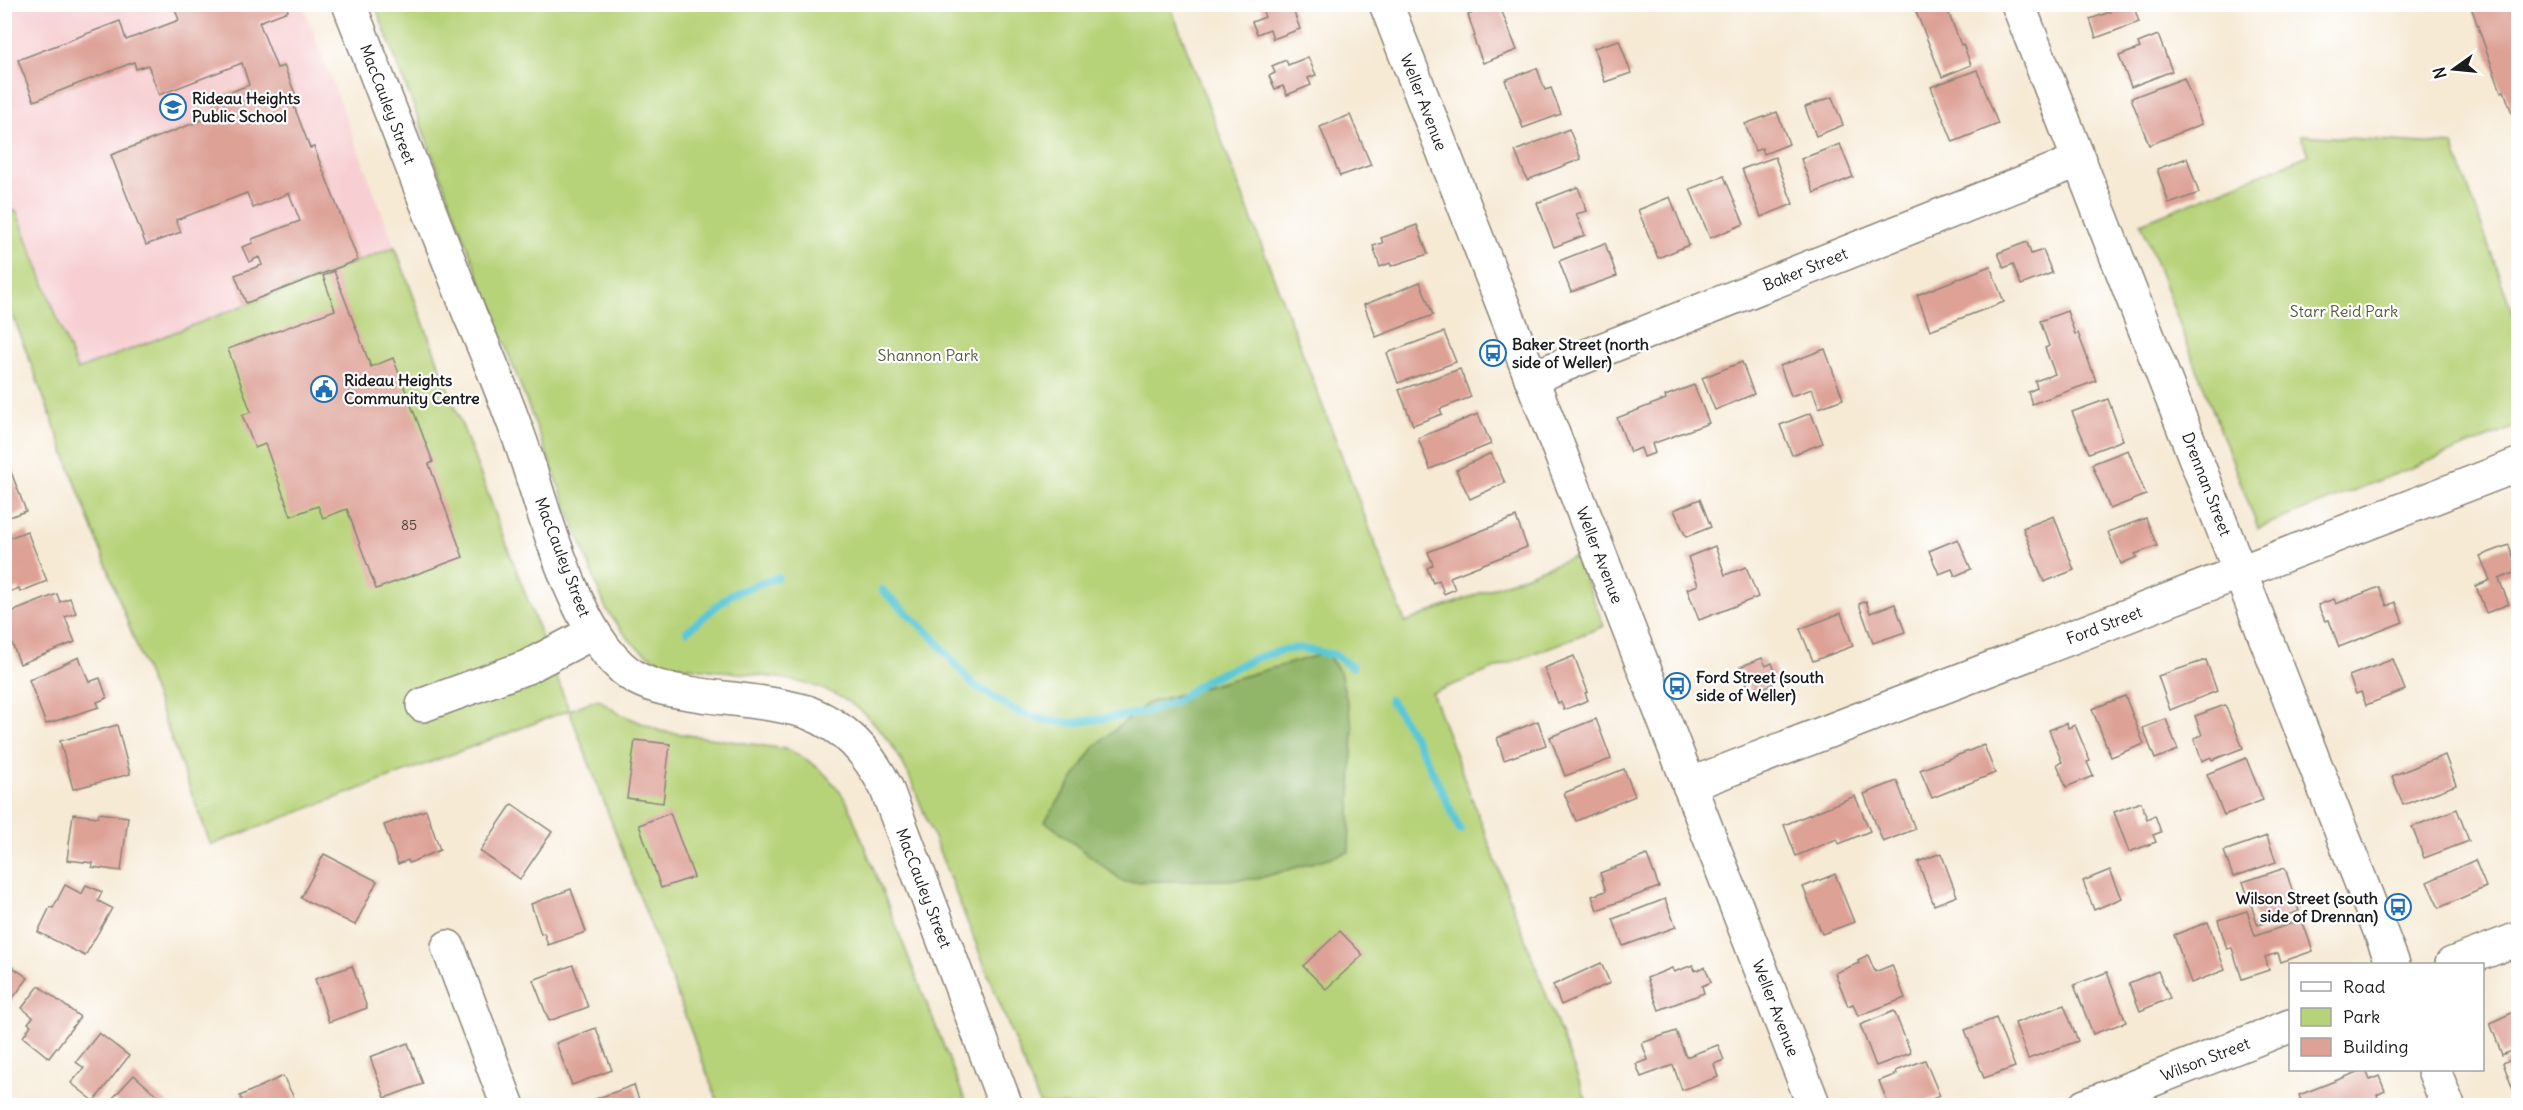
<svg xmlns="http://www.w3.org/2000/svg" width="2523" height="1110" viewBox="0 0 2523 1110" font-family="Delius,sans-serif">
	<rect width="100%" height="100%" fill="#fff"/>
	<filter id="ink" filterUnits="userSpaceOnUse"><feTurbulence type="fractalNoise" baseFrequency=".0167" numOctaves="2"/><feDisplacementMap in="SourceGraphic" scale="12" xChannelSelector="R" yChannelSelector="G"/><feConvolveMatrix kernelMatrix="1 2 1 2 8 2 1 2 1" color-interpolation-filters="sRGB"/></filter>
	<filter id="wash" filterUnits="userSpaceOnUse"><feTurbulence type="fractalNoise" baseFrequency=".008" numOctaves="4" result="noise"/><feDisplacementMap in="SourceGraphic" scale="24" xChannelSelector="R" yChannelSelector="G"/><feGaussianBlur stdDeviation="1.35" result="paint"/><feColorMatrix in="noise" values="0 0 0 0 0 0 0 0 0 0 0 0 0 0 0 0 0 1.4 0 .05"/><feComposite in="paint" operator="in"/></filter>
	<g filter="url(#wash)">
		<rect width="100%" height="100%" fill="#f6ead5"/>
		<path fill="#f7cfd2" d="M5 5H303L395 247 77 370 16 211 5 215Z"/>
		<g fill="#b7d379" stroke="#6a784a" stroke-width="1.5">
			<path d="M375 5H1170L1405 622 1576 556 1604 626 1432 693 1588 1105H1040L909 775C862 681 805 680 711 670 686 667 658 665 638 648 625 637 616 623 606 609Z"/>
			<path d="M2301 135 2453 145 2518 329V426L2258 528 2141 223 2308 155Z"/>
			<path d="M16 210 77 370 395 247 569 710 598 699 618 713 660 731 786 749C814 761 830 776 847 802L967 1105H719L569 710 211 845 5 294V215Z"/>
		</g>
		<path fill="#91b569" stroke="#566842" stroke-width="1.5" d="M1326 653 1340 672 1353 727 1349 852 1257 879 1124 882 1045 821 1095 746 1148 703Z"/>
		<g fill="none" stroke-linecap="round" stroke-linejoin="round">
			<g stroke="#5cc8d6" stroke-width="8">
				<path d="M882 590 932 636 972 684 1018 712 1045 720 1073 723 1147 712 1176 701 1206 680 1256 658 1283 650 1299 648 1335 655 1352 667"/>
				<path d="M687 631 731 594 778 577"/>
				<path d="M1390 700C1420 741 1439 785 1460 830"/>
			</g>
		</g>
		<g id="blocks">
			<g fill="#dda196">
				<path d="M173 4H286L288 11 259 22 277 68 284 66 285 68 299 104 294 106 310 148 314 147 358 260 246 303 235 275 262 265 259 257 249 262 242 247 253 243 252 239 300 221 289 193 253 208 247 193 176 220 181 232 146 245 111 155 218 114 212 99 249 85 242 63 159 95 148 65 136 69 134 62 34 101 18 60 120 21 126 40 179 20Z"/>
				<path d="M1260 4H1291L1300 29 1273 39 1270 29 1257 34 1252 22 1265 17Z"/>
				<path d="M1496 4H1499L1517 50 1483 63 1473 37 1475 36 1468 15Z"/>
				<path d="M1682 4H1718V6L1682 10Z"/>
				<path d="M1913 4H1945L1961 45 1963 44 1971 65 1942 77Z"/>
				<path d="M2108 4H2133L2139 22 2096 38 2090 19 2110 12Z"/>
				<path d="M2470 4H2518V123L2516 124 2504 91 2501 92Z"/>
				<path d="M2158 35 2172 71 2131 87 2119 56 2140 48 2138 43Z"/>
				<path d="M1619 40 1631 73 1605 82 1594 48Z"/>
				<path d="M1308 57 1316 75 1308 78 1311 85 1287 95 1283 86 1275 89 1269 76 1275 73 1272 66 1286 60 1288 65Z"/>
				<path d="M1537 68 1545 90 1551 88 1561 114 1523 128 1505 80Z"/>
				<path d="M1977 70 1998 124 1953 142 1931 87Z"/>
				<path d="M2184 78 2202 124 2149 145 2131 98Z"/>
				<path d="M1832 97 1843 125 1816 136 1805 107Z"/>
				<path d="M1777 112 1789 144 1764 154 1762 148 1755 151 1745 124Z"/>
				<path d="M1350 115 1371 165 1340 176 1320 127Z"/>
				<path d="M1569 129 1581 159 1527 180 1515 151Z"/>
				<path d="M1840 144 1853 177 1814 193 1801 159Z"/>
				<path d="M1775 157 1793 204 1761 217 1742 169Z"/>
				<path d="M2187 158 2199 193 2169 204 2157 169Z"/>
				<path d="M1724 176 1744 224 1710 238 1690 189Z"/>
				<path d="M1578 187 1587 211 1576 214 1585 235 1554 247 1537 203Z"/>
				<path d="M1670 197 1689 245 1658 258 1638 210Z"/>
				<path d="M1417 225 1428 254 1391 266 1390 263 1380 267 1373 246 1383 243 1381 238Z"/>
				<path d="M2027 242 2031 254 2043 250 2052 273 2021 285 2013 264 2004 268 1998 253Z"/>
				<path d="M1605 243 1617 276 1571 292 1559 261Z"/>
				<path d="M1990 266 2004 302 1930 330 1917 295Z"/>
				<path d="M334 271 371 367 393 358 433 462 429 464 463 557 376 589 347 509 323 518 318 506 291 516 265 444 255 448 242 415 251 412 228 349 335 310 323 276Z"/>
				<path d="M1420 282 1433 315 1376 337 1364 305Z"/>
				<path d="M2067 311 2075 334 2078 333 2096 381 2032 404 2028 392 2037 388 2035 381 2055 374 2045 348 2049 346 2040 321Z"/>
				<path d="M1444 332 1456 362 1398 383 1387 353Z"/>
				<path d="M1825 349 1843 399 1819 408 1812 389 1791 396 1780 366Z"/>
				<path d="M1742 362 1754 394 1715 410 1702 378Z"/>
				<path d="M1460 369 1471 397 1440 409 1442 414 1413 425 1399 390Z"/>
				<path d="M1694 385 1709 423 1652 444 1655 453 1644 457 1641 448 1630 452 1617 418 1666 399 1665 396Z"/>
				<path d="M2108 399 2123 440 2089 453 2072 412Z"/>
				<path d="M1811 413 1823 443 1792 455 1780 425Z"/>
				<path d="M1478 414 1491 444 1430 469 1418 438Z"/>
				<path d="M2128 450 2146 495 2110 509 2092 464Z"/>
				<path d="M1491 453 1505 483 1470 499 1456 470Z"/>
				<path d="M8 464 26 511 4 519V466Z"/>
				<path d="M1700 499 1711 527 1686 537 1674 510Z"/>
				<path d="M2054 516 2074 570 2044 582 2023 528Z"/>
				<path d="M1516 517 1527 547 1450 577 1455 589 1444 594 1439 580 1433 583 1427 568 1433 565 1428 552Z"/>
				<path d="M2146 518 2157 546 2135 554 2137 557 2121 564 2108 532Z"/>
				<path d="M27 531 47 581 20 592 19 588 4 594V540Z"/>
				<path d="M1958 539 1971 569 1955 576 1952 569 1939 574 1929 551Z"/>
				<path d="M2509 545 2518 571 2499 579 2509 604 2486 613 2476 586 2490 580 2480 556Z"/>
				<path d="M1715 546 1725 575 1746 567 1758 597 1699 620 1687 589 1698 585 1688 557Z"/>
				<path d="M2379 587 2387 606 2395 602 2403 622 2339 647 2329 620 2325 621 2318 605 2334 599 2336 604Z"/>
				<path d="M57 594 60 602 70 598 76 613 65 617 75 642 20 664 4 623V615Z"/>
				<path d="M1866 601 1870 613 1895 604 1905 632 1873 643 1859 604Z"/>
				<path d="M1841 613 1853 646 1813 661 1800 629Z"/>
				<path d="M1574 656 1588 692 1585 693 1588 700 1564 710 1561 702 1558 703 1544 668Z"/>
				<path d="M79 657 89 682 100 678 107 698 97 702 99 707 46 724 29 680Z"/>
				<path d="M1762 658 1766 666 1772 663 1777 676 1771 679 1773 684 1751 693 1740 667Z"/>
				<path d="M2393 659 2405 690 2366 705 2361 692 2356 694 2349 676Z"/>
				<path d="M2206 660 2217 691 2170 710 2158 676Z"/>
				<path d="M2125 696 2144 744 2111 757 2092 709Z"/>
				<path d="M2225 705 2243 748 2212 760 2211 757 2202 761 2194 738 2202 735 2195 716Z"/>
				<path d="M1596 719 1611 759 1565 776 1550 737Z"/>
				<path d="M2166 719 2178 750 2155 759 2143 728Z"/>
				<path d="M1538 721 1546 745 1504 760 1497 738Z"/>
				<path d="M2067 723 2068 728 2075 725 2090 761 2087 762 2093 776 2066 787 2057 764 2062 762 2049 730Z"/>
				<path d="M117 725 130 774 73 789 60 741Z"/>
				<path d="M635 740 670 744 663 803 627 798Z"/>
				<path d="M1984 745 1995 773 1932 798 1920 770Z"/>
				<path d="M2445 755 2456 785 2403 805 2392 776Z"/>
				<path d="M2246 758 2263 800 2224 815 2207 774Z"/>
				<path d="M1624 769 1635 796 1576 821 1564 793Z"/>
				<path d="M1897 781 1915 829 1883 842 1864 794Z"/>
				<path d="M1855 796 1870 831 1839 844 1837 839 1796 856 1784 825Z"/>
				<path d="M2141 802 2147 819 2155 815 2161 832 2153 835 2156 842 2129 852 2114 812Z"/>
				<path d="M512 804 552 832 520 879 480 851Z"/>
				<path d="M2457 809 2469 841 2424 858 2412 827Z"/>
				<path d="M426 810 440 850 409 863 408 860 398 864 384 825Z"/>
				<path d="M99 813 128 817 121 871 92 867 93 863 67 860 73 814 98 817Z"/>
				<path d="M670 813 694 877 661 888 639 825Z"/>
				<path d="M2267 836 2276 862 2233 877 2224 851Z"/>
				<path d="M1941 853 1957 896 1934 905 1918 862Z"/>
				<path d="M324 854 377 881 355 925 301 898Z"/>
				<path d="M1647 855 1659 887 1597 910 1592 896 1606 891 1600 873Z"/>
				<path d="M2475 860 2486 887 2439 908 2427 882Z"/>
				<path d="M2285 868 2299 911 2258 925 2243 882Z"/>
				<path d="M2110 870 2122 898 2094 910 2083 881Z"/>
				<path d="M1835 874 1854 922 1822 934 1803 887Z"/>
				<path d="M65 885 82 894 86 885 102 892 98 901 112 908 85 956 38 932 50 907 53 908Z"/>
				<path d="M571 889 586 932 548 945 544 933 541 934 531 904Z"/>
				<path d="M1665 899 1676 927 1623 946 1613 919Z"/>
				<path d="M2247 911 2255 936 2302 920 2313 951 2281 962 2278 953 2265 957 2269 970 2242 979 2232 948 2227 949 2218 920Z"/>
				<path d="M2208 922 2225 970 2191 983 2174 935Z"/>
				<path d="M1340 931 1363 955 1326 989 1303 966Z"/>
				<path d="M1868 955 1875 972 1892 965 1905 998 1858 1016 1853 1004 1848 1006 1835 973 1859 963 1858 960Z"/>
				<path d="M4 961 28 978 4 1010Z"/>
				<path d="M1601 963 1610 983 1561 1005 1553 985Z"/>
				<path d="M573 965 588 1007 549 1021 533 980Z"/>
				<path d="M1693 965 1695 971 1705 967 1711 982 1702 986 1704 993 1659 1010 1647 978 1672 968 1674 972Z"/>
				<path d="M352 966 367 1008 329 1022 315 979Z"/>
				<path d="M2158 971 2170 998 2140 1011 2129 983Z"/>
				<path d="M2107 972 2126 1022 2093 1034 2074 985Z"/>
				<path d="M39 986 80 1017 49 1058 23 1037 31 1025 28 1023 33 1017 22 1008Z"/>
				<path d="M2064 1005 2078 1041 2028 1059 2015 1023Z"/>
				<path d="M2518 1010V1048L2502 1055 2490 1023Z"/>
				<path d="M1894 1011 1911 1053 1876 1066 1860 1025Z"/>
				<path d="M1996 1018 2015 1067 1984 1078 1965 1030Z"/>
				<path d="M596 1028 612 1070 572 1085 556 1043Z"/>
				<path d="M1676 1031 1686 1057 1718 1045 1724 1060 1714 1064 1718 1077 1682 1090 1673 1065 1641 1077 1636 1064 1648 1060 1642 1043Z"/>
				<path d="M99 1033 129 1056 94 1101 71 1083 84 1068 76 1062Z"/>
				<path d="M408 1043 423 1084 385 1098 370 1057Z"/>
				<path d="M2518 1057V1103L2503 1063Z"/>
				<path d="M1925 1060 1940 1096 1914 1106H1889L1879 1081 1897 1074 1896 1071Z"/>
				<path d="M2363 1070H2366L2370 1080 2379 1076 2385 1091 2377 1095 2378 1099 2361 1106H2303L2299 1095Z"/>
				<path d="M134 1075 152 1091 169 1104 122 1106 113 1098Z"/>
				<path d="M283 1076 298 1106H244L240 1096Z"/>
				<path d="M634 1085 641 1106H579V1105Z"/>
			</g>
		</g>
	</g>
	<g filter="url(#ink)">
		<use href="#blocks" fill-opacity="0" stroke="#898378" stroke-width="1.5"/>
		<g fill="none" stroke-linecap="round" stroke-linejoin="round">
			<defs>
				<g id="minor">
					<path d="M349 4 470 315C488 355 504 396 519 437 543 502 575 646 638 679 659 690 684 692 708 696 741 700 775 703 807 712 847 728 866 750 886 787L1006 1106"/>
					<path d="M1386 4 1814 1106"/>
					<path d="M2018 4 2393 964"/>
					<path d="M1531 378 2080 160"/>
					<path d="M423 705 527 667 592 633"/>
					<path d="M1689 785 2518 465"/>
					<path d="M448 947 508 1106"/>
					<path d="M2452 964 2518 939"/>
					<path d="M2434 1070 2448 1106"/>
					<path d="M2085 1106 2290 1026"/>
				</g>
			</defs>
			<use href="#minor" stroke="#898378" stroke-width="36"/>
			<use href="#minor" stroke="#fff" stroke-width="33"/>
		</g>
	</g>
	<defs>
		<symbol id="school-ring" viewBox="-11 -11 22 22"><circle r="9.5" fill="#fff" stroke="#1f6fb2" stroke-width="1.5"/><path d="M0-5L7-2L0 1L-7-2ZM-4 1L0 2.5L4 1V4Q0 6-4 4Z" fill="#1f6fb2"/></symbol>
		<symbol id="bus-ring" viewBox="-11 -11 22 22"><circle r="9.5" fill="#fff" stroke="#1f6fb2" stroke-width="1.5"/><path d="M-5-6H5V4H4V6H2V4H-2V6H-4V4H-5ZM-3.5-4V0h7V-4ZM-3.5 1.2v1.5H-2V1.2ZM2 1.2v1.5H3.5V1.2Z" fill="#1f6fb2"/></symbol>
		<symbol id="civic-ring" viewBox="-11 -11 22 22"><circle r="9.5" fill="#fff" stroke="#1f6fb2" stroke-width="1.5"/><path d="M-.6-6.5H3V-4.5H.6V-3L4-1V1h2V6H-6V1h2V-1L-.6-3ZM-1.2 2.5V6h2.4V2.5Z" fill="#1f6fb2"/></symbol>
	</defs>
	<g fill-rule="evenodd">
		<use href="#school-ring" x="158" y="92" width="30" height="30"/>
		<use href="#bus-ring" x="1478" y="338" width="30" height="30"/>
		<use href="#civic-ring" x="309" y="374" width="30" height="30"/>
		<use href="#bus-ring" x="1662" y="671" width="30" height="30"/>
		<use href="#bus-ring" x="2383" y="892" width="30" height="30"/>
	</g>
	<g text-anchor="middle" dominant-baseline="central" stroke-width="4.5" stroke-linejoin="round" paint-order="stroke">
		<g font-size="14" fill="#4c3d3a">
			<text x="409" y="525">85</text>
		</g>
		<g font-size="16" font-weight="bold" fill="#1c1c1c" stroke="#fff" text-anchor="start">
			<text x="192" y="98">Rideau Heights<tspan x="192" dy="18">Public School</tspan></text>
			<text x="1512" y="344">Baker Street (north<tspan x="1512" dy="18">side of Weller)</tspan></text>
			<text x="344" y="380">Rideau Heights<tspan x="344" dy="18">Community Centre</tspan></text>
			<text x="1696" y="677">Ford Street (south<tspan x="1696" dy="18">side of Weller)</tspan></text>
			<text x="2378" y="898" text-anchor="end">Wilson Street (south<tspan x="2378" dy="18">side of Drennan)</tspan></text>
		</g>
		<g font-size="16" fill="#1c1c1c" stroke="#fff">
			<text transform="translate(1424 102) rotate(69)">Weller Avenue</text>
			<text transform="translate(388 104) rotate(69)">MacCauley Street</text>
			<text transform="translate(1805 269) rotate(-22)">Baker Street</text>
			<text transform="translate(2207 484) rotate(69)">Drennan Street</text>
			<text transform="translate(1600 555) rotate(69)">Weller Avenue</text>
			<text transform="translate(563 557) rotate(69)">MacCauley Street</text>
			<text transform="translate(2104 625) rotate(-21)">Ford Street</text>
			<text transform="translate(924 888) rotate(69)">MacCauley Street</text>
			<text transform="translate(1776 1008) rotate(69)">Weller Avenue</text>
			<text transform="translate(2205 1059) rotate(-21)">Wilson Street</text>
		</g>
		<g font-size="16" fill="#525c3d" stroke="#fff">
			<text x="2344" y="311">Starr Reid Park</text>
			<text x="928" y="355">Shannon Park</text>
		</g>
	</g>
	<rect width="2523" height="1110" fill="none" stroke="#fff" stroke-width="24"/>
	<rect x="2289" y="963" width="195" height="108" fill="#ffffff" stroke="#a4a4a4" stroke-width="1.5"/>
	<rect x="2301" y="982" width="30" height="9" fill="#ffffff" stroke="#a4a4a4" stroke-width="1.5"/>
	<text x="2343" y="993" font-size="18" fill="#1c1c1c">Road</text>
	<rect x="2301" y="1008" width="30" height="18" fill="#b7d379" stroke="#a4a4a4" stroke-width="1.5"/>
	<text x="2343" y="1023" font-size="18" fill="#1c1c1c">Park</text>
	<rect x="2301" y="1038" width="30" height="18" fill="#dda196" stroke="#a4a4a4" stroke-width="1.5"/>
	<text x="2343" y="1053" font-size="18" fill="#1c1c1c">Building</text>
	<g transform="translate(2454 69) rotate(255)" stroke="#ffffff" stroke-width="4.5" paint-order="stroke">
	<path d="M0-4.5L10 22L0 15L-10 22Z" fill="#1c1c1c"/>
	<text y="-9" font-size="16" font-weight="bold" text-anchor="middle" fill="#1c1c1c">N</text>
	</g>
</svg>
